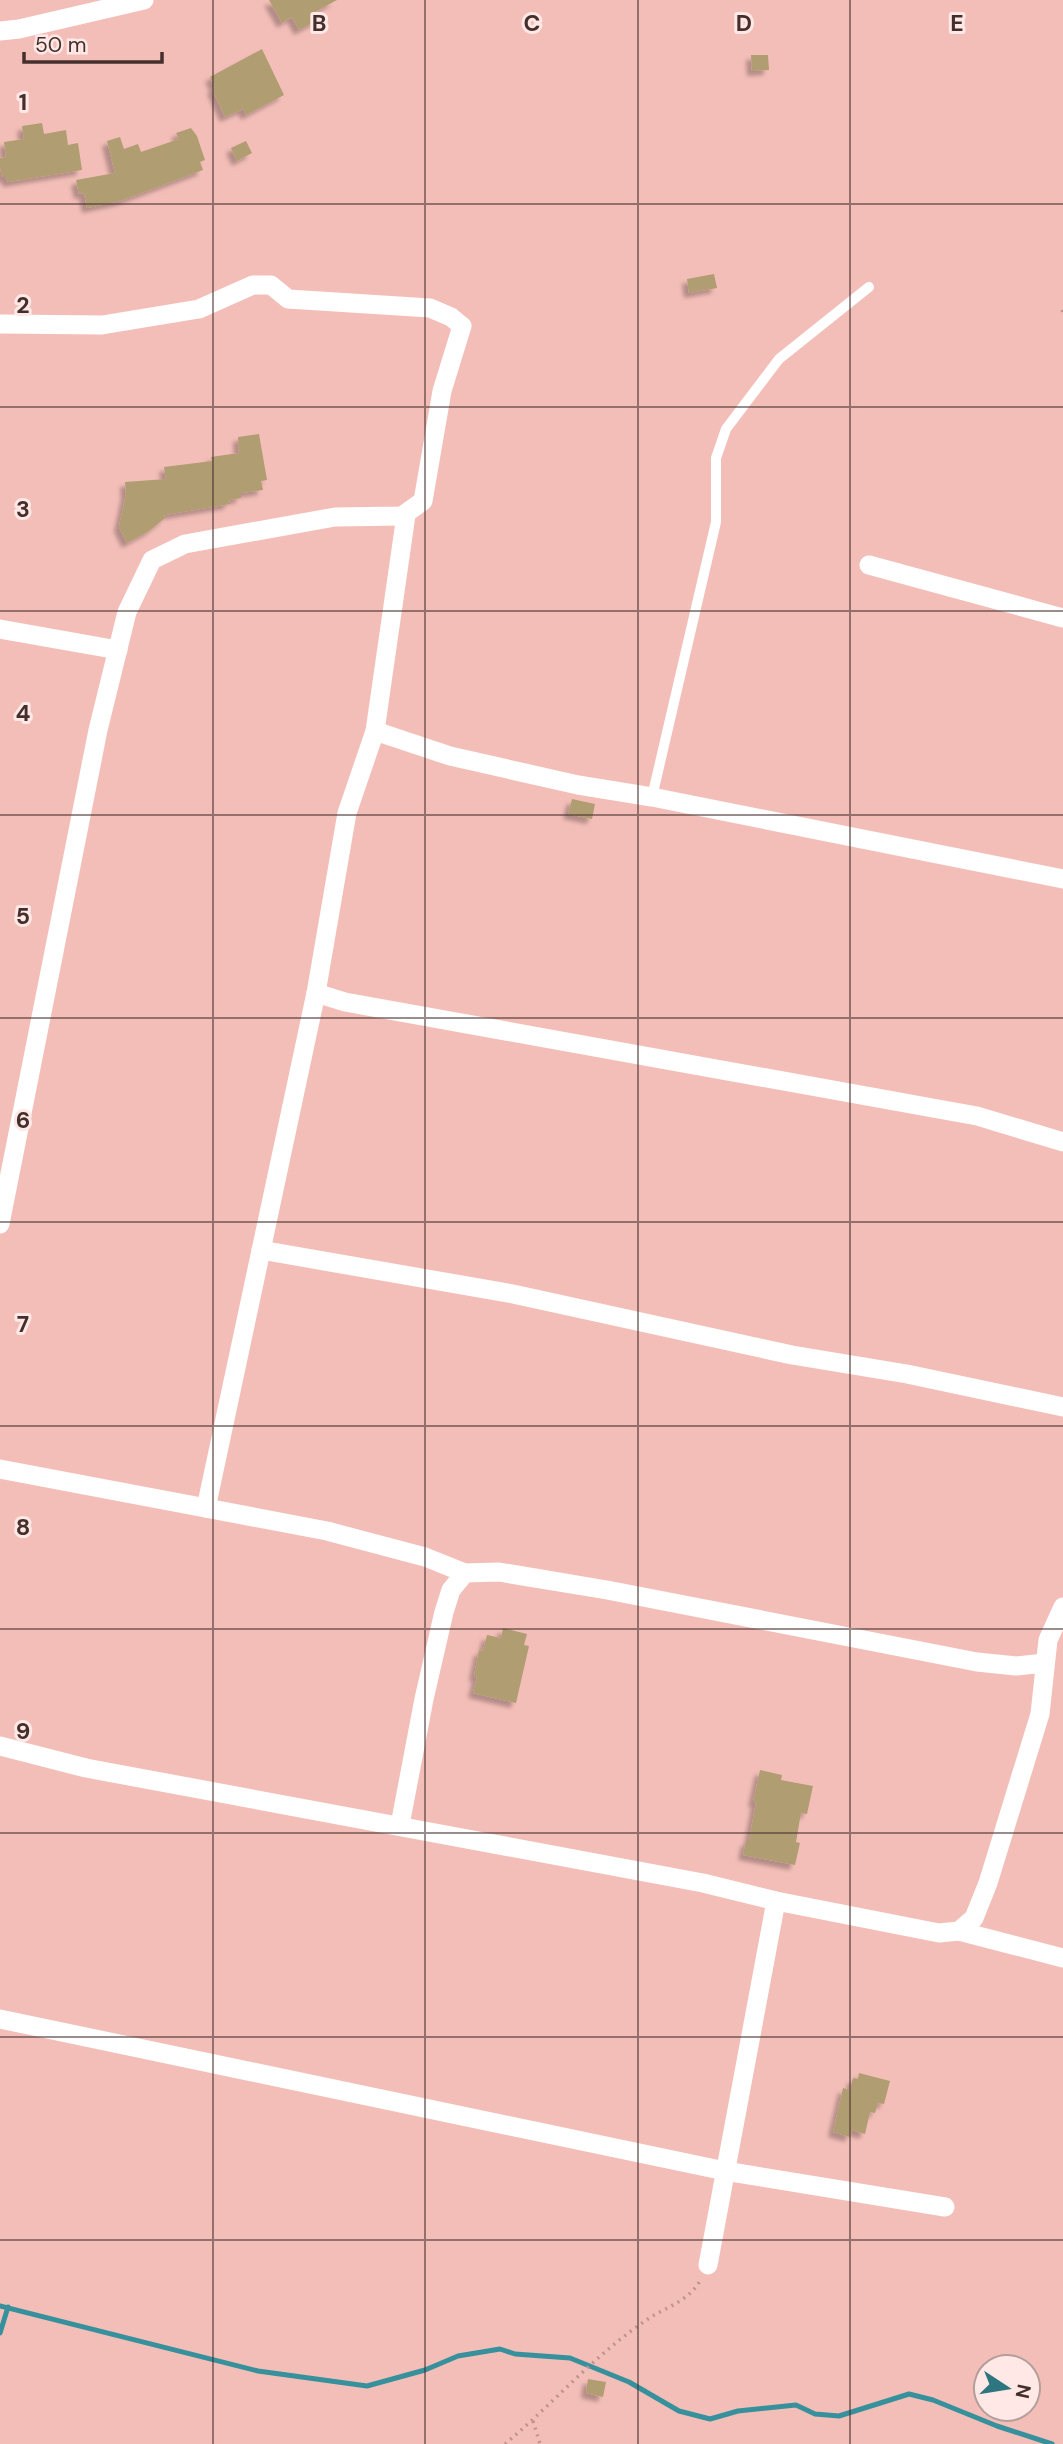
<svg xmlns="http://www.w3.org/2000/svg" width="1063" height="2444" viewBox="0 0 1063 2444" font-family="'DM Sans',sans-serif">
	<defs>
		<filter id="shadow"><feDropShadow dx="-5" dy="5" stdDeviation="2" flood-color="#0004"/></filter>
	</defs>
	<rect width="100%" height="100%" fill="#f4beb8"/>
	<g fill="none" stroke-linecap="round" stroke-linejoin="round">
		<g stroke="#37919c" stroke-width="5">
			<path d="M0 2306 258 2371 367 2386 425 2370 458 2356 500 2349 515 2354 570 2358 629 2382 679 2411 710 2419 738 2411 796 2405 815 2414 839 2416 909 2394 933 2400 997 2426 1052 2444"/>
			<path d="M0 2333 8 2307"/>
		</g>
	</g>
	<g fill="#b19d72" filter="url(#shadow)">
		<path d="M269 0H337L313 13 318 20 299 30 292 17 282 23Z"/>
		<path d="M262 49 284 95 246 115 243 109 225 117 212 89 215 87 210 77Z"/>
		<path d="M751 55H768L769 70 752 71Z"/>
		<path d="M42 123 44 134 66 130 68 145 78 143 82 170 8 182 6 177H2L0 167V158L6 157 4 142 24 139 22 126Z"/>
		<path d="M191 128 197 136 205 160 200 162 203 170 120 201 87 208 84 193 79 194 76 180 115 173 107 141 120 137 124 149 138 144 141 152 179 139 176 133Z"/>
		<path d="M246 141 252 153 237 161 231 148Z"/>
		<path d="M714 274 717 288 689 293 687 279Z"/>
		<path d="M259 434 267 480 261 481 263 490 241 493V498L229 500 230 504 164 515 165 518 149 531 127 543 119 527 126 494 125 482 166 479 164 467 212 461 211 457 239 453 238 437Z"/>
		<path d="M572 799 595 804 592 819 568 814Z"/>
		<path d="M503 1628 527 1634 524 1645 529 1646 516 1703 473 1693 477 1677 474 1676 479 1650 483 1651 487 1635 501 1638Z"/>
		<path d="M760 1770 782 1775 781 1780 813 1786 807 1814 801 1813 796 1842 800 1843 795 1865 743 1855 746 1841H749L756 1802H753Z"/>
		<path d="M859 2073 890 2081 884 2104 878 2103 875 2113 870 2112 865 2134 852 2130 850 2137 833 2132 843 2088 850 2090 853 2078 858 2079Z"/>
		<path d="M588 2379 606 2382 603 2397 586 2393Z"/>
	</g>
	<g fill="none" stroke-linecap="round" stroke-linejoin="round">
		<g stroke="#be928d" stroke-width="3.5" stroke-dasharray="2 5" stroke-linecap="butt">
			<path d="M1062 310 1063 312"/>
			<path d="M533 2421 540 2444"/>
			<path d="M505 2444C554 2403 597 2352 651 2317 669 2306 690 2300 701 2279"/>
		</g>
		<path stroke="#fff" stroke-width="10" d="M652 797 716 522V458L726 429 779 359 869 287"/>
		<g stroke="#fff" stroke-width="19">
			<path d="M0 31 19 29 144 0"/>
			<path d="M0 324 102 325 199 309 253 285H271L288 299 430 308 451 317 462 326 442 391 423 501 402 516 335 517 185 544 152 560 127 612 98 730 0 1224"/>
			<path d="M869 565 1063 618"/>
			<path d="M0 629 118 650"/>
			<path d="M375 731 450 756 578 785 652 797 1063 879"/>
			<path d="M316 993 345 1002 977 1116 1063 1142"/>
			<path d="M261 1250 513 1294 792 1355 907 1374 1063 1407"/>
			<path d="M0 1469 327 1531 425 1557 465 1573"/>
			<path d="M206 1508 316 993 347 813 375 731 406 515"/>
			<path d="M0 1746 86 1768 703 1883 776 1901 939 1933 959 1931 974 1918 988 1883 1040 1714 1048 1640 1063 1607"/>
			<path d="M400 1825 424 1699 444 1612 451 1590 465 1573 499 1572 607 1590 977 1662 1016 1666 1045 1663"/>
			<path d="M959 1931 1063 1958"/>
			<path d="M0 2019 725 2171 945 2207"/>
			<path d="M708 2265 776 1901"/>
		</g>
	</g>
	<path fill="none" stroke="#442f2d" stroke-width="2" stroke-opacity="0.55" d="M213 0V2444M425 0V2444M638 0V2444M850 0V2444M0 204H1063M0 407H1063M0 611H1063M0 815H1063M0 1018H1063M0 1222H1063M0 1426H1063M0 1629H1063M0 1833H1063M0 2037H1063M0 2240H1063"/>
	<g font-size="23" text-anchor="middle" font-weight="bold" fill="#442f2d" stroke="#ffe8e5" stroke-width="6" stroke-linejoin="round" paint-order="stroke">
		<text x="319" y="31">B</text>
		<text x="532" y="31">C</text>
		<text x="744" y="31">D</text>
		<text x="957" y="31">E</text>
		<text x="23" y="110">1</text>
		<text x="23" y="313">2</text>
		<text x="23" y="517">3</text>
		<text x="23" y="721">4</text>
		<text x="23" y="924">5</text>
		<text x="23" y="1128">6</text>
		<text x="23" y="1332">7</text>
		<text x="23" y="1535">8</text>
		<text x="23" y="1739">9</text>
	</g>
	<g transform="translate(1007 2388) rotate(102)"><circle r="33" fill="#ffe8e5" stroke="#b49e9b" stroke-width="2"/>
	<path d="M0-5L12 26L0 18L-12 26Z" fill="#2e767f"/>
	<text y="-10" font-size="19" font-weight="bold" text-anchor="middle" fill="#442f2d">N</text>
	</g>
	<path d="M24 52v10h138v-10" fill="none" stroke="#442f2d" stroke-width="3.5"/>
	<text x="35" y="52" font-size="21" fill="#442f2d" stroke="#ffe8e5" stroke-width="5" paint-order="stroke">50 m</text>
</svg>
